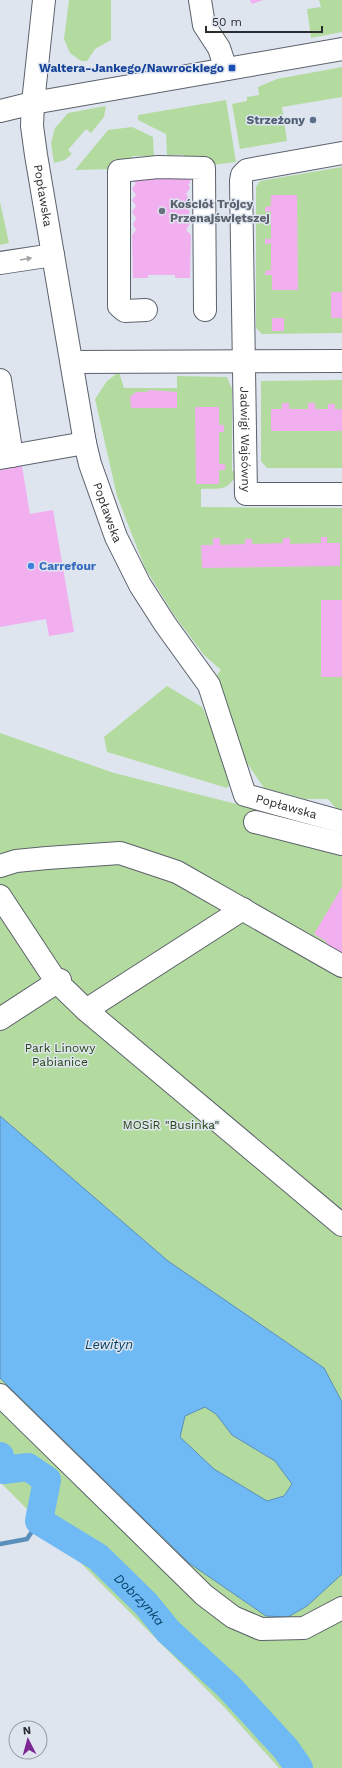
<svg xmlns="http://www.w3.org/2000/svg" width="342" height="1768" viewBox="0 0 342 1768" font-family="'Work Sans',sans-serif">
	<rect width="100%" height="100%" fill="#dee5ef"/>
	<g fill="#b4db9f">
		<path d="M69 0H111V40L95 49 87 61H81L70 53 64 39Z"/>
		<path d="M319 0H342V32L311 38 307 9 321 7Z"/>
		<path d="M342 67V97L282 107 287 141 240 149 232 104 247 101V97L259 95 258 87 277 79Z"/>
		<path d="M226 100 236 162 203 166 183 155H167L166 134 138 120V115Z"/>
		<path d="M106 106 104 117 91 133 86 129 68 150 72 154 65 160 54 163 51 143 55 128 68 113Z"/>
		<path d="M132 127 153 137 154 156H133L116 169 75 170 108 130Z"/>
		<path d="M342 167V333L262 334 256 328V187L260 181Z"/>
		<path d="M0 202 9 243 0 245Z"/>
		<path d="M119 372 124 388H177V376L227 377 232 389V471L237 472C229 492 220 488 201 489V507L342 508V815L328 799H305L264 788 247 763 212 681 221 670 204 655 174 615 145 568 117 496 95 399 107 381Z"/>
		<path d="M342 380V468H267L261 461V381Z"/>
		<path d="M167 686 202 707 226 757 231 783 227 788 107 752 104 737Z"/>
		<path d="M0 733 114 773 342 831V1768H279L225 1708 0 1482Z"/>
	</g>
	<path fill="#6fb9f5" stroke="#5a8fba" fill-rule="evenodd" d="M0 1116 168 1261 324 1368 342 1402V1574L307 1606 288 1617 266 1616 189 1563 0 1378ZM205 1407 216 1414 232 1435 275 1461 292 1484 284 1496 267 1501 214 1469 180 1437 185 1416Z"/>
	<g fill="none" stroke-linecap="round" stroke-linejoin="round">
		<path stroke="#5a8fba" stroke-width="4.5" d="M0 1544 27 1539 39 1521"/>
		<path stroke="#6fb9f5" stroke-width="28" id="s1" d="M0 1456 4 1470 28 1467 47 1480 39 1521 98 1557 146 1604 168 1631 228 1686 286 1749 299 1768"/>
	</g>
	<g fill="#f1aff0">
		<path d="M250 0H263L252 4Z"/>
		<path d="M190 175V183L188 184 190 188 186 194 190 200 186 206 190 212 187 217 190 223 186 230 191 235 190 278H175V275H148V278H133L132 235 136 230 133 224 136 218 132 212 136 206 132 200 136 195 132 189 136 183 131 180Z"/>
		<path d="M271 195H297L298 290H272V275H265V271L271 270V243L265 244V239H271V211L265 212V207L271 206Z"/>
		<rect x="331" y="292" width="11" height="26"/>
		<rect x="272" y="318" width="12" height="13"/>
		<path d="M148 390 177 392V408H131L130 397 136 392H148Z"/>
		<path d="M282 403H289V409H308V403H315V409H328V404H335V409H342V431H271V409H282Z"/>
		<path d="M195 407H219V425H224V432H219V464H225V470H219V484H196Z"/>
		<path d="M22 466 30 514 53 510 74 632 49 636 46 619 0 627V470Z"/>
		<path d="M321 537H327V543H340V566L202 568 201 545H213V538H220V545L245 544V539H252V544L283 543V538H290V544L321 543Z"/>
		<rect x="321" y="600" width="21" height="77"/>
		<path d="M342 887V964L321 952 327 942 314 934Z"/>
	</g>
	<g fill="none" stroke-linecap="round" stroke-linejoin="round">
		<defs>
			<g id="minor">
				<path id="s2" d="M44 0 33 103 32 126 36 155 85 443 90 464 116 537 140 585 165 624 209 685 245 795 342 822"/>
				<path d="M200 0 204 25 219 48 226 69"/>
				<path d="M0 111 33 103 342 49"/>
				<path id="s3" d="M342 153 247 170 242 175 241 181 246 494H342"/>
				<path d="M0 263 53 255"/>
				<path d="M146 310 125 311 119 306V171L158 167 204 168 205 310"/>
				<path d="M72 362 342 361"/>
				<path d="M0 380 12 456"/>
				<path d="M0 458 85 443"/>
				<path d="M255 822 342 844"/>
				<path d="M0 866 16 861 47 858 120 853 177 872 342 966"/>
				<path d="M0 896 56 981 86 1010 342 1225"/>
				<path d="M86 1010 243 909"/>
				<path d="M0 1019 60 980"/>
				<path d="M0 1395 204 1595 233 1617 261 1629 304 1628 342 1608"/>
			</g>
		</defs>
		<use href="#minor" stroke="#5c626b" stroke-width="24"/>
		<use href="#minor" stroke="#fff" stroke-width="22"/>
	</g>
	<defs><path id="oneway-solid" d="M-6-.8H1V-3.2L6.5 0L1 3.2V.8H-6Z"/></defs>
	<use fill="#9fa0a2" href="#oneway-solid" transform="translate(26 259) rotate(-10)"/>
	<rect fill="#1a4fb4" stroke="#dee5ef" stroke-width="1.5" x="228" y="64" width="8" height="8" rx="2"/>
	<circle fill="#5c6f8a" stroke="#dee5ef" stroke-width="1.5" cx="313" cy="120" r="4"/>
	<circle fill="#6b7280" stroke="#dee5ef" stroke-width="1.5" cx="162" cy="211" r="4"/>
	<circle fill="#3f7fe0" stroke="#dee5ef" stroke-width="1.5" cx="31" cy="566" r="4"/>
	<g text-anchor="middle" dominant-baseline="central" stroke-width="3" stroke-linejoin="round" paint-order="stroke">
		<g font-size="12" font-weight="bold" fill="#164399" stroke="#dee5ef" text-anchor="end">
			<text x="224" y="68">Waltera-Jankego/Nawrockiego</text>
		</g>
		<g font-size="12" font-weight="bold" fill="#4e5e75" stroke="#dee5ef" text-anchor="end">
			<text x="305" y="120">Strzeżony</text>
		</g>
		<g font-size="12" fill="#2a2d30" stroke="#dee5ef">
			<text stroke="none"><textPath href="#s2" startOffset="197">Popławska</textPath></text>
			<text stroke="none"><textPath href="#s3" startOffset="368">Jadwigi Wajsówny</textPath></text>
			<text stroke="none"><textPath href="#s2" startOffset="521">Popławska</textPath></text>
			<text stroke="none"><textPath href="#s2" startOffset="881">Popławska</textPath></text>
		</g>
		<g font-size="12" font-weight="bold" fill="#5b616d" stroke="#dee5ef" text-anchor="start">
			<text x="170" y="204">Kościół Trójcy<tspan x="170" dy="14">Przenajświętszej</tspan></text>
		</g>
		<g font-size="12" font-weight="bold" fill="#366cbe" stroke="#dee5ef" text-anchor="start">
			<text x="39" y="566">Carrefour</text>
		</g>
		<g font-size="12" fill="#264511" stroke="#dee5ef">
			<text x="60" y="1048">Park Linowy<tspan x="60" dy="14">Pabianice</tspan></text>
			<text x="171" y="1125">MOSiR "Businka"</text>
		</g>
		<g font-size="13" font-style="italic" fill="#033f65" stroke="#dee5ef">
			<text x="109" y="1344">Lewityn</text>
			<text stroke="none"><textPath href="#s1" startOffset="232">Dobrzynka</textPath></text>
		</g>
	</g>
	<g transform="translate(28 1740) rotate(354)"><circle r="19" fill="#dee5ef" stroke="#969ba3"/>
	<path d="M0-3L7 15L0 10L-7 15Z" fill="#7d2694"/>
	<text y="-6" font-size="11" font-weight="bold" text-anchor="middle" fill="#2a2d30">N</text>
	</g>
	<path d="M206 26v6h116v-6" fill="none" stroke="#2a2d30" stroke-width="2"/>
	<text x="212" y="26" font-size="12" fill="#2a2d30" stroke="#dee5ef" stroke-width="3" paint-order="stroke">50 m</text>
</svg>
